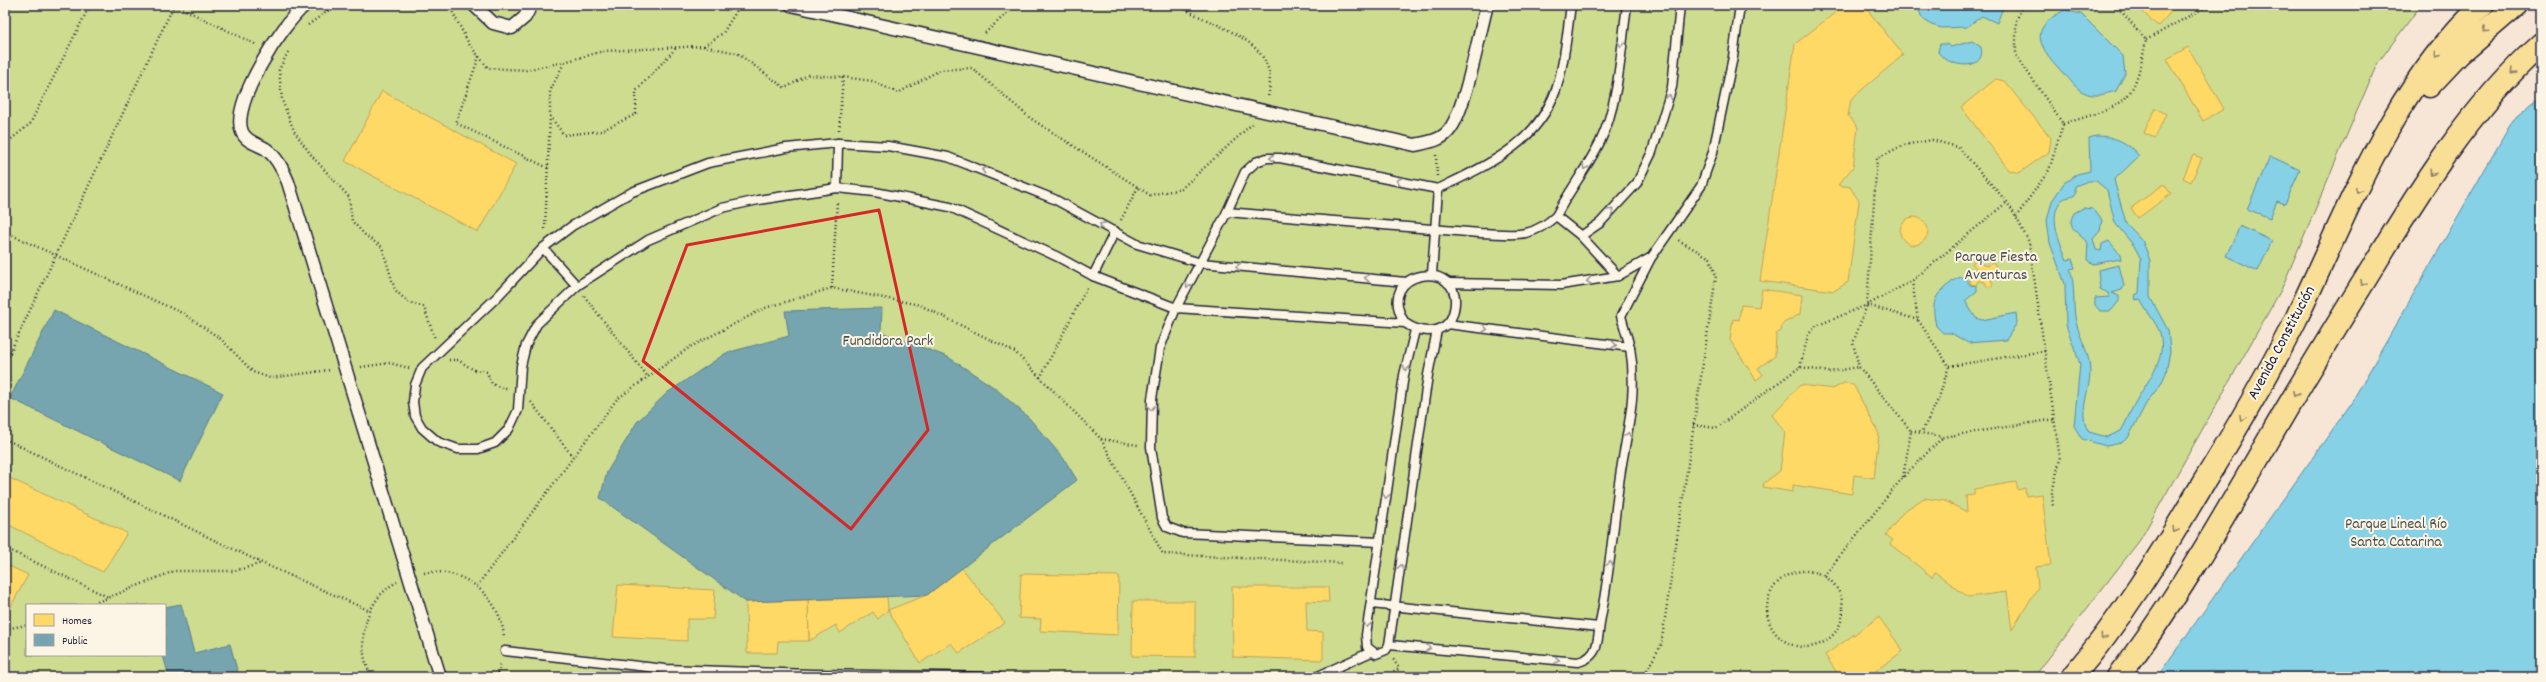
<svg xmlns="http://www.w3.org/2000/svg" width="2546" height="682" viewBox="0 0 2546 682" font-family="Dekko,sans-serif">
	<rect width="100%" height="100%" fill="#f7e6d6"/>
	<filter id="ink" filterUnits="userSpaceOnUse"><feTurbulence type="fractalNoise" baseFrequency=".025" numOctaves="2"/><feDisplacementMap in="SourceGraphic" scale="8" xChannelSelector="R" yChannelSelector="G"/><feConvolveMatrix kernelMatrix="1 2 1 2 8 2 1 2 1" color-interpolation-filters="sRGB"/></filter>
	<g filter="url(#ink)">
		<path fill="#cddc8f" stroke="#787f65" fill-rule="evenodd" d="M5 5H2421L2377 64 2281 290 2140 540 2034 677H5ZM27 605H165V655H27Z"/>
		<g fill="#86d1e5" stroke="#5e8ba1" fill-rule="evenodd">
			<path d="M1917 5H1984L1986 7 2001 5 2002 10 1997 23 1982 16 1967 27 1942 28 1931 25 1922 18Z"/>
			<path d="M2065 10 2081 14 2123 56 2125 74 2116 91C2104 94 2095 98 2083 92 2076 89 2069 78 2063 73 2039 47 2026 29 2065 10Z"/>
			<path d="M1972 41 1981 47C1987 73 1947 67 1938 52L1940 44H1946L1951 47Z"/>
			<path d="M2541 97V677H2157L2350 405 2513 120Z"/>
			<path d="M2096 136C2114 136 2128 142 2139 156L2114 180 2126 223 2142 240 2147 252 2150 261V297L2168 330 2170 351 2166 373 2161 384 2147 402 2128 438 2121 443 2106 446 2082 439 2074 426 2080 364 2066 325 2065 284 2050 243 2047 220 2052 201 2064 183 2077 174 2090 171 2089 138ZM2088 181H2096L2107 190 2115 223 2134 246 2141 259 2139 293 2135 295 2136 300 2140 299C2145 311 2156 321 2160 333 2167 361 2148 379 2136 401 2130 411 2127 421 2121 431L2107 437 2089 432C2077 415 2090 391 2090 372 2090 353 2080 339 2076 322 2072 305 2076 288 2070 269L2075 268 2072 259 2067 260C2061 244 2046 214 2063 199 2066 197 2071 198 2075 195V186Z"/>
			<path d="M2270 156 2300 170 2285 204 2277 201 2270 218 2247 209Z"/>
			<path d="M2083 208 2093 209 2102 220 2100 231 2093 239 2096 250 2101 251 2102 244 2109 241 2120 254 2121 259 2093 264 2087 260 2088 243C2080 234 2065 228 2074 213Z"/>
			<path d="M2240 226 2272 241 2258 271 2226 256Z"/>
			<path d="M2119 265 2124 286 2122 290 2112 293 2119 296V301L2111 311H2100L2095 305V298L2109 297 2108 293 2100 289 2098 270Z"/>
			<path d="M1965 277 1970 285 1977 286V291L1965 301 1976 318 1982 320 2016 313 2017 323 2006 340 1968 343 1951 333H1943L1936 326C1932 306 1932 297 1948 285 1953 281 1958 276 1965 277Z"/>
		</g>
		<g fill="#ffd966" stroke="#bda259">
			<path d="M1845 5H1871L1866 8 1903 55 1851 99 1848 116 1858 127 1853 167 1838 185 1850 187 1859 201 1848 282 1834 291 1760 281 1795 44Z"/>
			<path d="M2135 5H2177L2158 26Z"/>
			<path d="M2188 47 2224 109 2203 121 2167 59Z"/>
			<path d="M1996 79 2004 81 2051 138 2049 152 2019 173 2009 170 1961 107Z"/>
			<path d="M382 91 516 164 478 232 345 161Z"/>
			<path d="M2155 108 2166 114 2155 138 2144 133Z"/>
			<path d="M2193 155 2202 158 2191 182 2183 178Z"/>
			<path d="M2164 184 2171 194 2138 218 2131 208Z"/>
			<circle cx="1914" cy="231" r="14"/>
			<path d="M1976 260 1981 264 1988 266 1992 262 1995 264 1996 268 1992 271 1990 279 1993 283 1991 287H1987L1985 282 1978 281 1976 285 1971 284 1969 280 1974 277 1976 268 1972 263Z"/>
			<path d="M1762 289 1802 295 1800 314 1782 324 1781 331 1776 334 1775 356 1758 368 1763 375 1756 380 1730 340 1733 319 1739 320 1741 305 1759 307Z"/>
			<path d="M1844 383 1853 384 1879 434 1874 478 1854 475 1852 494 1793 485V492L1763 487 1764 483 1780 471 1785 432 1772 415 1800 385 1833 389Z"/>
			<path d="M5 476 127 533 103 572 5 523Z"/>
			<path d="M2016 482 2018 490 2025 488 2026 496 2042 494 2051 565 2036 567 2038 587 2012 630 2007 592 1968 597 1935 572 1932 577 1890 544 1893 540 1886 535 1904 511 1924 498 1945 501 1967 512 1966 496 1974 495V489Z"/>
			<path d="M5 564 28 575 10 608 5 606Z"/>
			<path d="M962 568 1005 623 959 653 951 643 920 663 888 610 927 595Z"/>
			<path d="M1021 574 1119 576 1118 635 1040 631 1041 619 1019 618Z"/>
			<path d="M618 585 715 590 713 619H687V641L613 637Z"/>
			<path d="M1232 587H1328L1329 602 1306 601 1307 631 1323 632V660L1233 657Z"/>
			<path d="M887 597 888 610 878 619 873 612 840 633 836 625 809 641 808 600Z"/>
			<path d="M808 600 809 641H778L777 653H747L746 602Z"/>
			<path d="M1133 601H1195V657L1132 656Z"/>
			<path d="M1879 617 1903 651 1867 677H1840L1825 655Z"/>
		</g>
		<g fill="#76a5af" stroke="#5d7e8c">
			<path d="M882 308 881 332 948 357 995 388 1029 418 1064 459 1077 480 927 595 746 602 600 498 607 472 637 422 667 393 726 353 789 336 785 311Z"/>
			<path d="M54 310 223 393 180 481 10 398Z"/>
			<path d="M181 604 194 653 230 644 239 677H169L163 655H165V607Z"/>
		</g>
		<g fill="none" stroke-linecap="round" stroke-linejoin="round">
			<defs>
				<g id="service">
					<path d="M837 188 838 143"/>
					<path d="M1227 212 1480 233C1514 234 1529 240 1556 216L1581 236 1618 276"/>
					<path d="M1556 216C1569 191 1587 168 1600 142 1619 104 1621 48 1627 5"/>
					<path d="M1581 236 1600 223 1637 183 1652 152 1672 87 1680 5"/>
					<path d="M543 248 577 286"/>
					<path d="M1432 274 1438 189C1487 165 1536 145 1556 90 1565 63 1567 32 1571 5"/>
					<path d="M1093 276 1115 231"/>
					<path d="M1448 283 1561 285 1618 276 1650 258"/>
					<path d="M1405 323C1371 269 1466 256 1454 310 1449 335 1422 335 1405 323L1176 308 1093 276 1058 257 950 207 875 192 837 188 758 200 722 208 648 240 577 286 537 324 526 345 521 366 518 410 509 429 495 443 478 449H458L438 442 422 428 415 416 413 402 415 385 422 368 497 297 543 248 572 226 632 192 708 163 786 148 838 143 888 146 948 157 1054 199 1137 244 1201 263 1406 282"/>
					<path d="M1447 324 1630 347 1621 316 1651 258 1701 186 1713 152 1733 57 1740 5"/>
					<path d="M1415 330 1404 375 1366 635 1367 647 1376 654 1386 650 1389 645 1428 375 1437 330"/>
					<path d="M1380 542 1183 533 1167 527 1162 518 1151 447 1152 399 1160 348 1176 308 1227 212 1245 172 1256 162 1267 158H1280L1438 189"/>
					<path d="M1371 604 1599 627"/>
					<path d="M1389 645 1578 662C1586 660 1593 656 1596 647 1599 638 1599 627 1601 617 1609 575 1613 533 1618 491 1624 439 1639 400 1630 347"/>
					<path d="M505 651 665 669 811 674 998 677"/>
					<path d="M1316 677 1371 652"/>
				</g>
				<g id="pedestrian">
					<path d="M305 5C283 23 230 104 242 132 246 142 258 144 266 149 277 157 283 170 288 182L440 677"/>
					<path d="M474 5 493 23 512 28 525 17 531 5"/>
					<path d="M791 5 1415 145C1427 142 1442 141 1450 129 1466 107 1479 34 1487 5"/>
				</g>
				<g id="trunk">
					<path d="M2429 86 2459 54 2516 5"/>
					<path d="M2072 677C2121 620 2161 554 2199 490 2233 435 2266 379 2295 321 2348 212 2391 89 2482 5"/>
					<path d="M2118 677C2175 603 2221 522 2268 441 2301 383 2336 327 2371 270 2420 189 2470 108 2541 44"/>
				</g>
			</defs>
			<use href="#service" stroke="#22223b" stroke-width="11"/>
			<use href="#pedestrian" stroke="#22223b" stroke-width="15"/>
			<use href="#trunk" stroke="#22223b" stroke-width="25"/>
			<g stroke="#22223b" stroke-width="2.5" stroke-dasharray="1 3" stroke-linecap="butt">
				<path d="M175 5 255 44"/>
				<path d="M449 5 469 44 488 68 526 70 564 62 604 51 703 46 737 53 785 88 808 75 843 77 872 81 898 93 940 70 972 68 1030 118 1150 195 1181 189 1252 124"/>
				<path d="M1178 5C1215 29 1282 38 1268 97"/>
				<path d="M2023 5 2016 21V55L2063 124"/>
				<path d="M308 25 336 5"/>
				<path d="M985 33 1016 5"/>
				<path d="M2146 40 2209 5"/>
				<path d="M704 46 723 33 740 5"/>
				<path d="M288 52 279 70 282 100 294 131 312 156 349 197 352 221 366 236 382 247 395 290 408 302 424 307 435 339"/>
				<path d="M479 56 456 123 548 168"/>
				<path d="M564 63 550 91V116L564 135 601 131 636 114V91L676 48"/>
				<path d="M2063 124C2126 104 2133 108 2146 40L2116 5"/>
				<path d="M839 130 843 77"/>
				<path d="M5 144 30 124 90 5"/>
				<path d="M1436 155 1437 176"/>
				<path d="M2016 217 2049 170 2063 124"/>
				<path d="M1121 220 1138 187"/>
				<path d="M545 229 550 117"/>
				<path d="M5 232 184 314 221 339 253 372 270 378 330 370"/>
				<path d="M1912 281 1918 320 1949 366 1938 400 1921 433"/>
				<path d="M832 288 837 201"/>
				<path d="M584 296 648 377"/>
				<path d="M1867 305 1918 320"/>
				<path d="M449 360H458L474 370 487 372 492 384 502 388H508"/>
				<path d="M5 363 174 5"/>
				<path d="M1949 366 2045 351"/>
				<path d="M361 367 390 363 409 368"/>
				<path d="M1800 367 1808 335 1816 326 1867 305 1912 281 2007 202"/>
				<path d="M1040 378 1088 286"/>
				<path d="M531 402 573 457"/>
				<path d="M1693 425 1716 428 1800 367 1829 372 1859 367"/>
				<path d="M1911 431 1943 437 2056 419"/>
				<path d="M5 439 262 563 370 611"/>
				<path d="M1101 439 1138 445"/>
				<path d="M1903 477 1911 431 1859 367 1853 343 1867 305 1877 158 1904 145 1932 140 1958 147 2007 202 2016 217 2029 242 2060 459 2052 493 2053 508"/>
				<path d="M5 548 108 597"/>
				<circle cx="1805" cy="609" r="38"/>
				<path d="M424 573C464 566 502 598 504 638"/>
				<path d="M1824 576 1903 477 1943 437"/>
				<path d="M477 586 617 399 690 347 765 308 832 288 920 305 1015 352 1101 439 1163 554 1342 563"/>
				<path d="M90 605 174 571H235L262 563"/>
				<path d="M5 629 27 625"/>
				<path d="M372 677C354 647 364 599 397 582"/>
				<path d="M496 677 501 663"/>
				<path d="M1393 677 1399 668 1393 659"/>
				<path d="M1643 677 1661 645 1716 276 1710 258 1678 240"/>
			</g>
			<use href="#service" stroke="#fcf5e5" stroke-width="8"/>
			<use href="#pedestrian" stroke="#fcf5e5" stroke-width="12"/>
			<use href="#trunk" stroke="#f9df96" stroke-width="22"/>
		</g>
		<defs><path id="oneway-chevron" d="M-2-3.5L2.5 0L-2 3.5" fill="none" stroke-width="1.6" stroke-linecap="round" stroke-linejoin="round"/></defs>
		<g stroke="#8e8068">
			<use href="#oneway-chevron" transform="translate(2486 30) rotate(138)"/>
			<use href="#oneway-chevron" transform="translate(2437 55) rotate(128)"/>
			<use href="#oneway-chevron" transform="translate(2513 72) rotate(135)"/>
			<use href="#oneway-chevron" transform="translate(2432 173) rotate(124)"/>
			<use href="#oneway-chevron" transform="translate(2358 190) rotate(116)"/>
			<use href="#oneway-chevron" transform="translate(2363 283) rotate(121)"/>
			<use href="#oneway-chevron" transform="translate(2295 394) rotate(120)"/>
			<use href="#oneway-chevron" transform="translate(2242 418) rotate(119)"/>
			<use href="#oneway-chevron" transform="translate(2175 530) rotate(121)"/>
			<use href="#oneway-chevron" transform="translate(2103 637) rotate(125)"/>
		</g>
		<g stroke="#9a9698">
			<use href="#oneway-chevron" transform="translate(1621 44) rotate(98)"/>
			<use href="#oneway-chevron" transform="translate(1669 97) rotate(-73)"/>
			<use href="#oneway-chevron" transform="translate(1272 158) rotate(177)"/>
			<use href="#oneway-chevron" transform="translate(1585 167) rotate(121)"/>
			<use href="#oneway-chevron" transform="translate(984 170) rotate(-160)"/>
			<use href="#oneway-chevron" transform="translate(1399 181) rotate(-169)"/>
			<use href="#oneway-chevron" transform="translate(1611 211) rotate(-47)"/>
			<use href="#oneway-chevron" transform="translate(1102 225) rotate(-152)"/>
			<use href="#oneway-chevron" transform="translate(1238 267) rotate(-175)"/>
			<use href="#oneway-chevron" transform="translate(1367 278) rotate(-175)"/>
			<use href="#oneway-chevron" transform="translate(1589 281) rotate(172)"/>
			<use href="#oneway-chevron" transform="translate(1188 285) rotate(120)"/>
			<use href="#oneway-chevron" transform="translate(1485 329) rotate(7)"/>
			<use href="#oneway-chevron" transform="translate(1614 345) rotate(7)"/>
			<use href="#oneway-chevron" transform="translate(1406 368) rotate(103)"/>
			<use href="#oneway-chevron" transform="translate(1151 408) rotate(91)"/>
			<use href="#oneway-chevron" transform="translate(1628 435) rotate(-78)"/>
			<use href="#oneway-chevron" transform="translate(1386 496) rotate(98)"/>
			<use href="#oneway-chevron" transform="translate(1610 564) rotate(-83)"/>
			<use href="#oneway-chevron" transform="translate(1401 567) rotate(-81)"/>
			<use href="#oneway-chevron" transform="translate(1367 625) rotate(99)"/>
			<use href="#oneway-chevron" transform="translate(1428 648) rotate(5)"/>
			<use href="#oneway-chevron" transform="translate(1557 660) rotate(5)"/>
		</g>
	</g>
	<path fill="none" stroke="#d62828" stroke-width="3" stroke-linejoin="round" d="M879 210 928 430 851 529 643 361 687 245Z"/>
	<g text-anchor="middle" dominant-baseline="central" stroke-width="4" stroke-linejoin="round" paint-order="stroke">
		<g font-size="16" fill="#4d5050" stroke="#fcf5e5">
			<text x="1996" y="257">Parque Fiesta<tspan x="1996" dy="18">Aventuras</tspan></text>
			<text x="888" y="341">Fundidora Park</text>
			<text x="2396" y="524">Parque Lineal Río<tspan x="2396" dy="18">Santa Catarina</tspan></text>
		</g>
		<g font-size="16" fill="#22223b" stroke="#fcf5e5">
			<text transform="translate(2282 343) rotate(-62)">Avenida Constitución</text>
		</g>
	</g>
	<rect width="2546" height="682" fill="none" stroke="#fcf5e5" stroke-width="20"/>
	<rect x="10" y="10" width="2526" height="662" fill="none" stroke="#22223b" stroke-width="1.5" filter="url(#ink)"/>
	<rect x="26" y="604" width="140" height="52" fill="#fcf5e5" stroke="#a5a1a1"/>
	<rect x="34" y="614" width="20" height="12" fill="#ffd966" stroke="#a5a1a1"/>
	<text x="62" y="624" font-size="12" fill="#22223b">Homes</text>
	<rect x="34" y="634" width="20" height="12" fill="#76a5af" stroke="#a5a1a1"/>
	<text x="62" y="644" font-size="12" fill="#22223b">Public</text>
</svg>
